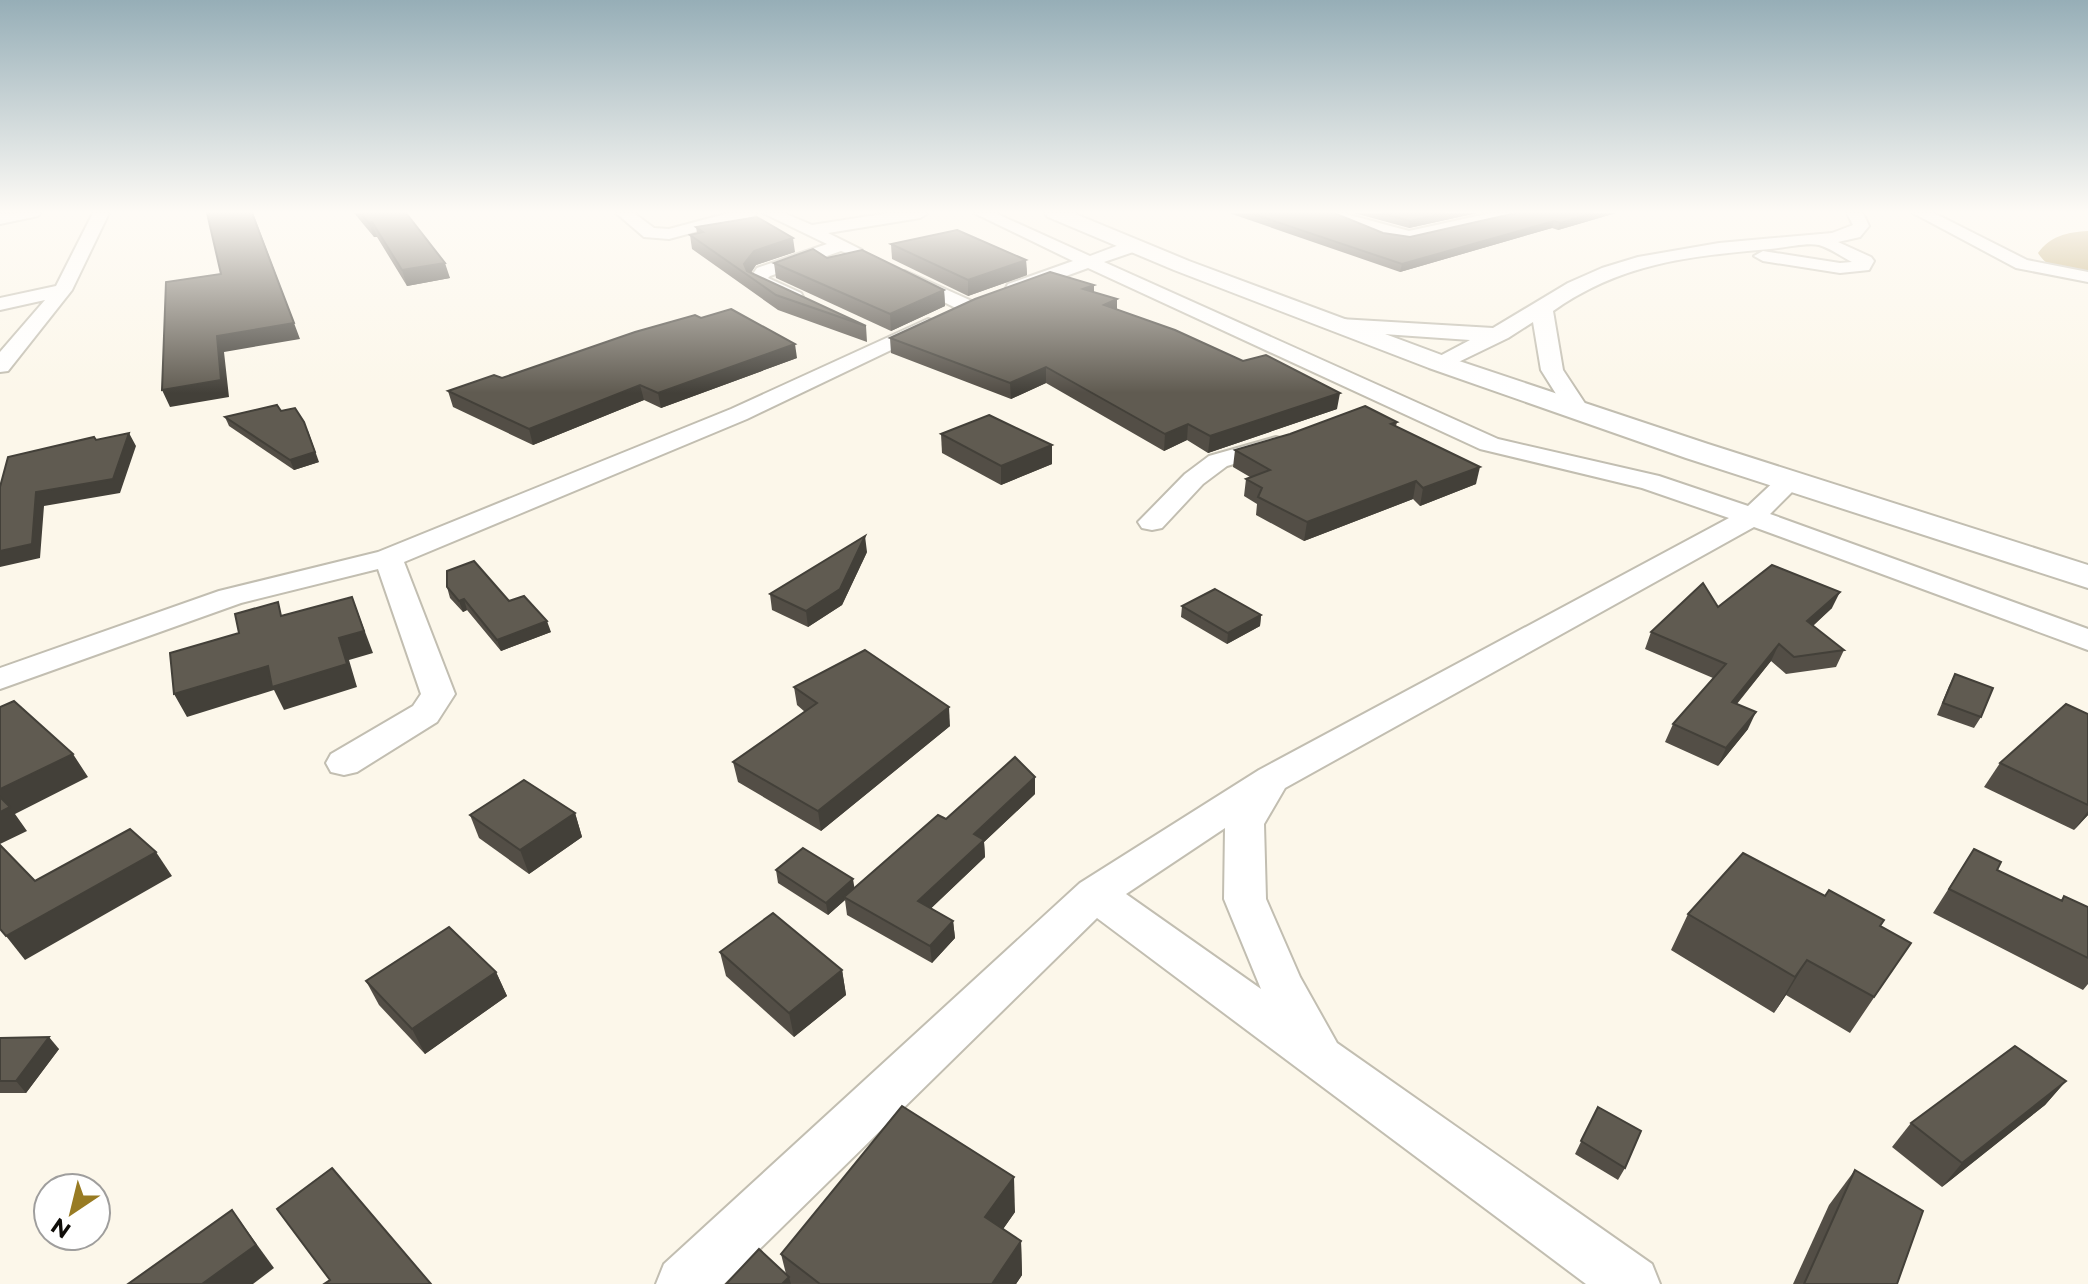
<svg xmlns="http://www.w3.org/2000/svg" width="2088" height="1284" viewBox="0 0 2088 1284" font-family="Montserrat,sans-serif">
	<rect width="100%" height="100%" fill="#fcf7ea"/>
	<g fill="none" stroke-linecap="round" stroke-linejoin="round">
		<path fill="#bca66d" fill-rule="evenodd" d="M2088 231V282C2070 278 2048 269 2038 253 2050 236 2068 232 2088 231Z"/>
		<defs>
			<g id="minor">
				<path d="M40 213 38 216 0 224V214Z"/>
				<path d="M93 213H109L72 290 8 371 0 372V352L45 300 0 310V298L56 286Z"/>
				<path d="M616 213H634L654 228 669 229 729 213H756L754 216 669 239 644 237Z"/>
				<path d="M763 213H784L812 225 889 213H928L920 218 828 233 862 250 853 255 841 251 770 276 768 278 801 293 803 297 794 303 749 280 757 268 827 244Z"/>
				<path d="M974 213H995L1090 256 1127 242H1139L1142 246 1139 250 1104 262 1498 439 1659 476 1748 506 1780 476H1798L1802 482 1770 514 2088 629V650L1754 527 1285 788 1264 824 1266 899 1300 977 1337 1043 1652 1264 1660 1284H1586L1097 918 724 1284H656L664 1264 1080 883 1259 770 1729 518 1642 488 1480 449 1088 268 1022 292H1008L1006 288 1008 284 1073 261ZM1225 828 1224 899 1261 989 1126 894Z"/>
				<path d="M1317 213H1342L1409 231 1491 213H1521L1519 216 1409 241 1383 237Z"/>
				<path d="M1847 213H1863L1869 226 1860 237 1838 242 1871 257 1874 261 1869 270 1840 273 1763 261 1754 256 1763 251 1840 263 1852 262C1842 257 1830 248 1819 245 1806 242 1784 248 1770 249 1689 256 1621 263 1553 311L1563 370 1588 408 1584 413H1568L1541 370 1533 322 1508 338 1444 369 1433 363 1436 358 1470 340 1340 331 1330 325 1340 319 1493 328 1568 283 1602 268 1638 257 1719 243 1832 233 1853 225Z"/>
				<path d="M1913 213H1934L2027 260 2088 272V282L2016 268Z"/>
				<path d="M905 271 974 302 977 306 967 312 960 310 899 280 896 276 899 272Z"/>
				<path d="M928 319 935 321 938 325 935 329 747 419 404 562 455 694 437 722 357 772 344 775 331 772 326 763 331 754 413 706 421 694 378 569 241 603 0 689V668L219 591 378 552 731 409Z"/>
				<path d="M1276 437 1285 439 1288 444 1285 449 1227 466 1203 484 1162 528 1152 530 1142 528 1138 522 1185 474 1209 456Z"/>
			</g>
			<path id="tertiary" d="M1045 213H1073L1189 261 1447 357 1708 444 2088 565V588L1686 458 1429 368 1174 270 1048 217Z"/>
		</defs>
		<use href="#minor" stroke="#c2beb1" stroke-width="4"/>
		<use href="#tertiary" stroke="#c2beb1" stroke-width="4"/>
		<use href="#minor" fill="#fff" fill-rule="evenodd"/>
		<use href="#tertiary" fill="#fff" fill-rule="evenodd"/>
	</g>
	<g fill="#534e46">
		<path d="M354 213H406L450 278 407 286 377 237H374Z"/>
		<path d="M1229 213H1334L1383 233 1410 237 1616 213 1558 230 1552 228 1400 272Z"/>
		<path d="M1354 213H1477L1409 228Z"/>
		<path d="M696 227 795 252 756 265 751 273 866 326 867 342 778 310 692 249 690 235 697 233Z"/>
		<path d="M891 244 1026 260 1027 275 968 296 892 259Z"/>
		<path d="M827 258 944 290 945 306 891 331 776 278 774 263Z"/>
		<path d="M1094 292 1117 299V309L1337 409 1208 453 1187 440 1164 451 1046 383 1011 399 891 353 890 338Z"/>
		<path d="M797 358 661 408 644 400 533 445 453 407 448 391 502 378Z"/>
		<path d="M225 417 319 462 294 470 229 426Z"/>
		<path d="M1397 422 1396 426 1476 484 1420 506 1413 499 1304 541 1256 515 1257 504 1244 496 1246 479 1250 477 1233 467 1235 450Z"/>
		<path d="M941 434 1052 464 1001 485 942 453Z"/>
		<path d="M867 552 842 605 808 627 772 610 770 594Z"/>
		<path d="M447 587 509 601 551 632 501 651 467 610 463 612 450 598Z"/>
		<path d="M1182 606 1261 615 1260 626 1227 644 1181 617Z"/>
		<path d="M1718 607 1832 608 1813 626 1844 650 1836 667 1786 674 1771 661 1737 704 1748 729 1718 766 1665 742 1673 724 1713 678 1645 649 1651 632Z"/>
		<path d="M1955 674 1981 717 1974 728 1937 715 1949 686Z"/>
		<path d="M794 687 950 726 821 831 738 782 733 762 805 712 797 705Z"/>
		<path d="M2088 714V815L2074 830 1984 787 2000 763Z"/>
		<path d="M1035 794 984 842 985 857 931 908 953 921 955 938 932 963 847 915 845 900 828 915 778 883 776 870 855 888 946 819Z"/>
		<path d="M575 813 582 837 529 874 479 838 470 815Z"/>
		<path d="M1974 849 1997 870 2060 901 2064 896 2088 907V984L2083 990 1933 913Z"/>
		<path d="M1688 914 1880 926 1911 943 1850 1033 1786 995 1774 1013 1671 950Z"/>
		<path d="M720 952 842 970 846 995 794 1037 726 976Z"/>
		<path d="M496 972 507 996 425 1054 379 1005 366 981Z"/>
		<path d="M0 1038 59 1049 26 1093H0Z"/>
		<path d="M2066 1081 2045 1105 1942 1187 1892 1147 1911 1123Z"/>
		<path d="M1598 1107 1625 1168 1618 1180 1575 1154Z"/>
		<path d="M1855 1170 1897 1284H1793L1829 1205Z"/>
		<path d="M1015 1212 1003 1229 1021 1241 1022 1275 1016 1284H726L786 1274 781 1254Z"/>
	</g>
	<g fill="#434039">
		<path d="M253 213 300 339 224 352 229 397 170 407 162 390Z"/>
		<path d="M1446 213H1477L1409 228 1410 221Z"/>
		<path d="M1594 213H1616L1558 230 1560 223Z"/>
		<path d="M1554 221 1552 228 1400 272 1402 264Z"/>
		<path d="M372 222 377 237H374L369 223Z"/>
		<path d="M793 238 795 252 756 265 748 276 744 264 754 251Z"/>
		<path d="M1026 260 1027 275 968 296V280Z"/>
		<path d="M445 263 450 278 407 286 402 270Z"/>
		<path d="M1094 285V299L1083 289Z"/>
		<path d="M944 290 945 306 891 331 890 314Z"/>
		<path d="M1117 299V313L1104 305Z"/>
		<path d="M795 344 797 358 661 408 658 393Z"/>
		<path d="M1046 367V383L1011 399 1010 383Z"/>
		<path d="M640 385 644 400 533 445 529 429Z"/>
		<path d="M1340 393 1337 409 1208 453 1210 436Z"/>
		<path d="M1188 424 1187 440 1164 451 1165 434Z"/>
		<path d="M308 431 319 462 294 470 290 460Z"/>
		<path d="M129 433 136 446 120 493 44 506 40 558 0 567V551L36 492Z"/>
		<path d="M1052 445V464L1001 485V466Z"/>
		<path d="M1480 467 1476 484 1420 506 1423 488Z"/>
		<path d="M1416 481 1413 499 1304 541 1307 522Z"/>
		<path d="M865 536 867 552 842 605 808 627 806 611Z"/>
		<path d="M1840 592 1832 608 1799 638 1807 621Z"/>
		<path d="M352 597 373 653 349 660 357 687 284 710 274 690 187 717 174 694 339 638Z"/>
		<path d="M464 599 467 610 463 612 459 601Z"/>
		<path d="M1261 615 1260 626 1227 644 1228 633Z"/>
		<path d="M547 621 551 632 501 651 497 640Z"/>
		<path d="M1779 644 1771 661 1724 719 1732 702Z"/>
		<path d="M949 707 950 726 821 831 818 811Z"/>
		<path d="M1756 712 1748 729 1718 766 1726 748Z"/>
		<path d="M73 754 88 777 15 814 27 831 0 844V789Z"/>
		<path d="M1035 777V794L984 842 985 857 920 919 918 901 974 834Z"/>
		<path d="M2088 811V815L2074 830Z"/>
		<path d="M575 813 582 837 529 874 520 850Z"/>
		<path d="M156 852 172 876 25 960 6 936Z"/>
		<path d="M853 879 855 891 844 897 845 900 828 915 826 903Z"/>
		<path d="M953 921 955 938 932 963 930 946Z"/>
		<path d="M1807 960 1786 995 1774 1013 1795 977Z"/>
		<path d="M842 970 846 995 794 1037 789 1013Z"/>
		<path d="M496 972 507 996 425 1054 412 1029Z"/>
		<path d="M49 1037 59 1049 26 1093 16 1081Z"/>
		<path d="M2066 1081 2045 1105 1942 1187 1962 1163Z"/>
		<path d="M1014 1177 1015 1212 987 1252 985 1217Z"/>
		<path d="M232 1210 274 1268 253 1284H202Z"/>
		<path d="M1021 1241 1022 1275 1016 1284H992Z"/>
		<path d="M789 1277 791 1284H782Z"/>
	</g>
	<g fill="#605b51" stroke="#434039" stroke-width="2">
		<path d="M207 213H252L294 323 217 336 221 380 162 390 166 282 221 274Z"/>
		<path d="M361 213H406L445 263 402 270 372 222 369 223Z"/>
		<path d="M1250 213H1334L1383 233 1410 237 1516 213H1594L1560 223 1554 221 1402 264Z"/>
		<path d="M1381 213H1446L1410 221Z"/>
		<path d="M757 217 793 238 754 251 744 264 747 271 866 326 776 295 690 235 703 232 696 227Z"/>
		<path d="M957 230 1026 260 968 280 891 244Z"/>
		<path d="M813 249 827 258 862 250 944 290 890 314 774 263Z"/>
		<path d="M1050 272 1094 285 1083 289 1117 299 1104 305 1175 330 1243 361 1266 355 1340 393 1210 436 1188 424 1165 434 1046 367 1010 383 890 338 975 299Z"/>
		<path d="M731 309 795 344 658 393 640 385 529 429 448 391 494 375 502 378 635 332 695 315 701 318Z"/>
		<path d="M277 405 281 411 295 408 304 422 315 452 290 460 225 417Z"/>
		<path d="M1365 406 1397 422 1391 424 1480 467 1423 488 1416 481 1307 522 1258 497 1262 488 1246 479 1270 470 1235 450 1290 434Z"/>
		<path d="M989 415 1052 445 1001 466 941 434Z"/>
		<path d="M129 433 113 479 36 492 32 544 0 551V487L8 457 94 437 96 440Z"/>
		<path d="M865 536 840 589 806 611 770 594Z"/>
		<path d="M474 561 509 601 524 596 547 621 497 640 464 599 459 601 447 587V571Z"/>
		<path d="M1772 565 1840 592 1807 621 1844 650 1794 657 1779 644 1732 702 1756 712 1726 748 1673 724 1726 664 1651 632 1703 583 1718 607Z"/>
		<path d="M1215 589 1261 615 1228 633 1182 606Z"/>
		<path d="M352 597 364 631 339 638 347 664 272 687 268 666 174 694 170 653 239 633 235 614 278 602 281 616Z"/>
		<path d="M865 650 949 707 818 811 733 762 817 703 794 687Z"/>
		<path d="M1955 674 1993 688 1981 717 1943 703Z"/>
		<path d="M14 701 73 754 0 789V707Z"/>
		<path d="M2066 704 2088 714V805L2000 763Z"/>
		<path d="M1015 757 1035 777 974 834 984 840 918 901 953 921 930 946 844 897 938 815 946 819Z"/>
		<path d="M524 780 575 813 520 850 470 815Z"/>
		<path d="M0 797 10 807 0 812Z"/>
		<path d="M130 829 156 852 6 936 0 929V845L35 881Z"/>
		<path d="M803 848 853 879 826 903 776 870Z"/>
		<path d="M1974 849 2001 862 1997 870 2062 901 2064 896 2088 907V958L1949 889Z"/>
		<path d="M1743 853 1825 896 1829 890 1884 920 1880 926 1911 943 1874 997 1807 960 1795 977 1688 914Z"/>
		<path d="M773 913 842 970 789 1013 720 952Z"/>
		<path d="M449 927 496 972 412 1029 366 981Z"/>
		<path d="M49 1037 16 1081H0V1038Z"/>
		<path d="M2015 1046 2066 1081 1962 1163 1911 1123Z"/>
		<path d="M902 1106 1014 1177 985 1217 1021 1241 992 1284H820L781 1254Z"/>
		<path d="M1598 1107 1641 1131 1625 1168 1581 1141Z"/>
		<path d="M332 1168 431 1284H324L330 1280 277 1209Z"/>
		<path d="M1855 1170 1923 1211 1897 1284H1804Z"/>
		<path d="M232 1210 256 1245 202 1284H128Z"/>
		<path d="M759 1249 789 1277 782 1284H726Z"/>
	</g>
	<linearGradient id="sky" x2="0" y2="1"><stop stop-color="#96aeb7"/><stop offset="0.54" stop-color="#fefbf6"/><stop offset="1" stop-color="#fefbf6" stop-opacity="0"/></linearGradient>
	<rect width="2088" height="393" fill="url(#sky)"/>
	<g transform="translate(72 1212) rotate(215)"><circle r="38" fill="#ffffff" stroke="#9f9e9d" stroke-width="2"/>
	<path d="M0-6L14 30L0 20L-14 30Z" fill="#987b23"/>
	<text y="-12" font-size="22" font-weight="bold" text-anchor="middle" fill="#0f0d09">N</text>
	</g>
</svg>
